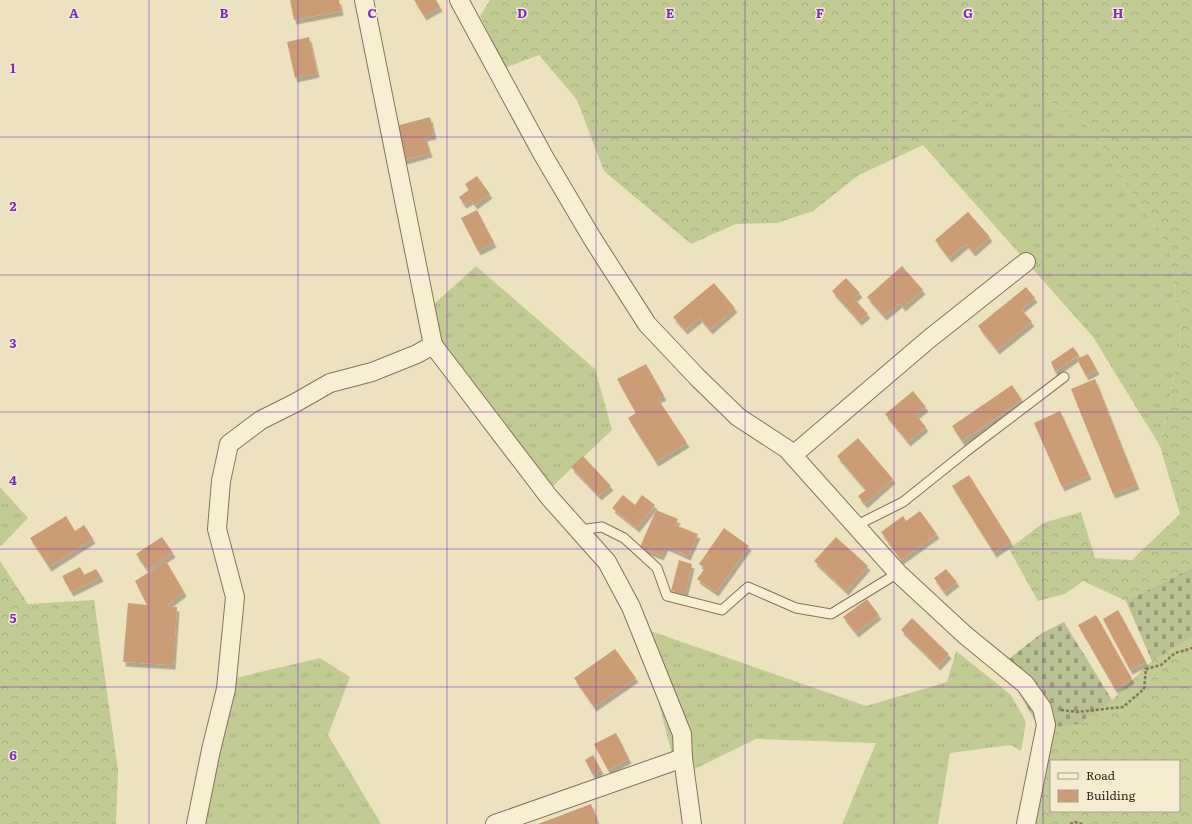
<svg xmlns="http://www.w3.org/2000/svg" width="1192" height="824" viewBox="0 0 1192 824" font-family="Literata,serif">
	<defs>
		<pattern id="grass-tufts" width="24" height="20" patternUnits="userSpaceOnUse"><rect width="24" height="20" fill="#c2cb94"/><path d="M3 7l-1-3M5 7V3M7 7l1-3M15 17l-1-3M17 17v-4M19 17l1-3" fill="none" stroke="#a7ae7f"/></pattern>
		<pattern id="forest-crowns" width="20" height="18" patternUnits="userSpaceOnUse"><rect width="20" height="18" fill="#c2cb94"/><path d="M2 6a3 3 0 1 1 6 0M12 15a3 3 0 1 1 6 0" fill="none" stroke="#a7ae7f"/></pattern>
		<pattern id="cemetery-stones" width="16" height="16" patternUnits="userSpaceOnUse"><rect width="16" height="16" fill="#b8c094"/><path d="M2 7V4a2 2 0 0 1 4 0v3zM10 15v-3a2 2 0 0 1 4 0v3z" fill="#969c78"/></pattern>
		<filter id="shadow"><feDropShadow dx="2.5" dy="4.5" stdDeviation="0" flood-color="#0004"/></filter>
	</defs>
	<rect width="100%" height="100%" fill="#ede2c0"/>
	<g fill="url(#grass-tufts)">
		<path d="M1014 79 1087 125 1170 250 1181 339 1160 446 1093 337 923 145Z"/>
		<path d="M476 266 595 369 612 430 552 487 436 347 432 306Z"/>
		<path d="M0 487 28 518 0 547Z"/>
		<path d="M639 627 866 706 947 682 956 651 1011 695 1026 722 1021 751 1011 745 950 753 938 824H842L876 743 756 739 678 777Z"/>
		<path d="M320 658 350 677 328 735 381 824H190L227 680Z"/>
	</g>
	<g fill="url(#forest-crowns)" fill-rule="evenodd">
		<path d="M490 0H1192V568L1126 601 1083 581 1065 594 1038 601 1009 549 1043 523 1081 512 1095 558 1132 560 1180 514 1160 446 1181 339 1170 250 1087 125 1014 79 923 145 859 175 813 211 777 223 736 224 691 244 604 171 577 100 539 55 505 68 480 16Z"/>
		<path d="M0 561 28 604 94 600 118 770 116 824H0Z"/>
		<path d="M1192 637V824H1025L1040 729 1080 724 1112 700 1152 661ZM1051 761H1179V811H1051Z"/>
	</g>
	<g fill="url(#cemetery-stones)">
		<path d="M1192 568V637L1152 661 1126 601Z"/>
		<path d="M1064 622 1112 700 1080 724 1040 729 1002 664 1042 633Z"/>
	</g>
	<g fill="#cb9d76" filter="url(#shadow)">
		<path d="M290 0H339L341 11 294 20Z"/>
		<path d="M414 0H436L440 7 424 16Z"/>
		<path d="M309 37 317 73 295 78 287 42Z"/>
		<path d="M430 117 434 135 425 137 430 153 401 161 392 127Z"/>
		<path d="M477 176 490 194 475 205 471 200 464 204 459 197 469 190 465 184Z"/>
		<path d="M477 210 494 243 478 251 461 218Z"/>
		<path d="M968 212 990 237 973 252 966 244 949 258 935 240Z"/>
		<path d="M902 266 923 290 903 307 900 303 884 316 867 297Z"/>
		<path d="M846 278 860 293 854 298 868 314 859 321 832 291Z"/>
		<path d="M714 283 735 308 710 330 700 318 685 330 673 317Z"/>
		<path d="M1026 287 1035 298 1021 309 1032 322 997 350 978 326Z"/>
		<path d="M1073 347 1079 355 1055 372 1051 362Z"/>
		<path d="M1088 354 1097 370 1086 376 1077 359Z"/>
		<path d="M646 364 664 396 658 399 687 443 656 462 628 418 636 413 617 379Z"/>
		<path d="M1095 379 1137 485 1113 494 1071 389Z"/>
		<path d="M1012 385 1022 400 962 441 952 426Z"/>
		<path d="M913 391 926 407 916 415 926 427 908 442 885 414Z"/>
		<path d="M1060 411 1089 475 1062 487 1034 423Z"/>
		<path d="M858 438 893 479 865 504 858 496 866 490 837 456Z"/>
		<path d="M583 456 611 486 599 496 571 467Z"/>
		<path d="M969 475 1011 542 994 553 952 486Z"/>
		<path d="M623 495 635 505 642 495 655 505 637 528 612 508Z"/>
		<path d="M656 510 678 519 675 525 698 534 688 556 666 546 661 556 640 547Z"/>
		<path d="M920 511 937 534 901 560 881 532 903 516 906 521Z"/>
		<path d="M66 516 75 531 84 525 93 539 49 567 30 538Z"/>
		<path d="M724 528 749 546 716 592 697 579 705 568 699 564Z"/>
		<path d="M162 537 173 553 147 570 136 554Z"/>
		<path d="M836 537 868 566 846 591 814 561Z"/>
		<path d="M679 560 692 564 685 594 671 591Z"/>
		<path d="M166 561 184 592 166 606 177 607 173 665 123 662 128 603 147 605 135 581Z"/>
		<path d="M80 567 84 575 96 569 101 577 71 592 62 576Z"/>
		<path d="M946 569 957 582 944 592 934 578Z"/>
		<path d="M867 599 879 615 856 633 843 617Z"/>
		<path d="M1118 610 1146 662 1130 670 1103 619Z"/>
		<path d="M1096 615 1132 679 1115 689 1078 625Z"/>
		<path d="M912 618 949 654 938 666 901 630Z"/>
		<path d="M615 649 636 678 594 707 574 678Z"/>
		<path d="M616 733 629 759 608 770 594 744Z"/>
		<path d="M593 755 601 770 593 775 585 760Z"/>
		<path d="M591 804 598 823 594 824H538Z"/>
	</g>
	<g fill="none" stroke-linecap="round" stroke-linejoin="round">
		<defs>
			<g id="lane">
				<path d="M855 526 903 502 968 450 1064 377"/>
				<path d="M579 530 602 527 624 538 657 568 667 596 722 610 748 587 796 608 831 614 898 573"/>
			</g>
			<g id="street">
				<path d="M459 0 543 155 592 238 647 324 697 377 738 417 787 449 898 573 965 635 1025 684 1042 708 1046 725 1026 824"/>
				<path d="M433 345 549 497 607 562 631 607 682 734 683 758 692 824"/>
				<path d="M793 455 929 339 1026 262"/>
				<path d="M196 824 211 750 226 689 235 597 217 529 221 481 229 444 261 420 295 403 330 383 372 372 417 354 433 345 364 0"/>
				<path d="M495 824 683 758"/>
			</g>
		</defs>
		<use href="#lane" stroke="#867358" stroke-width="11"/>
		<use href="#street" stroke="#867358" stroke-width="20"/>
		<g stroke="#867358" stroke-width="2.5" stroke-dasharray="3 2" stroke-linecap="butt">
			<path d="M1061 710 1077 712 1123 707 1144 689 1146 669 1161 665 1175 653 1192 648"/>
			<path d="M1070 824 1075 822 1083 824"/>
		</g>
		<use href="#lane" stroke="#f8efd3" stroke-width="9"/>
		<use href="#street" stroke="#f8efd3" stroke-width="18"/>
	</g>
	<path fill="none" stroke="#7b2cbf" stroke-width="1" stroke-opacity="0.55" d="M149 0V824M298 0V824M447 0V824M596 0V824M745 0V824M894 0V824M1043 0V824M0 137H1192M0 275H1192M0 412H1192M0 549H1192M0 687H1192"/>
	<g font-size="13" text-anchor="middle" font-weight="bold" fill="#7b2cbf" stroke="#f5eccf" stroke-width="3" stroke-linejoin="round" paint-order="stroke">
		<text x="74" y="18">A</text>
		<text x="224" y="18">B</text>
		<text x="372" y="18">C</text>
		<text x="522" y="18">D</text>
		<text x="670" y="18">E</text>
		<text x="820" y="18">F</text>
		<text x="968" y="18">G</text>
		<text x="1118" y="18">H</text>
		<text x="13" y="73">1</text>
		<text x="13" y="211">2</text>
		<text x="13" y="348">3</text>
		<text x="13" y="485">4</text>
		<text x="13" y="623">5</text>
		<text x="13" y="760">6</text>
	</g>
	<rect x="1050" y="760" width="130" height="52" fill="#f5eccf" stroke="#a99e87"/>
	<rect x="1058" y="773" width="20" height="6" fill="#f8efd3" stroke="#a99e87"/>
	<text x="1086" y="780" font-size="12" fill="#362a1c">Road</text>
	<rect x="1058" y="790" width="20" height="12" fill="#cb9d76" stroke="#a99e87"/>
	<text x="1086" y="800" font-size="12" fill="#362a1c">Building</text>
</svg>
